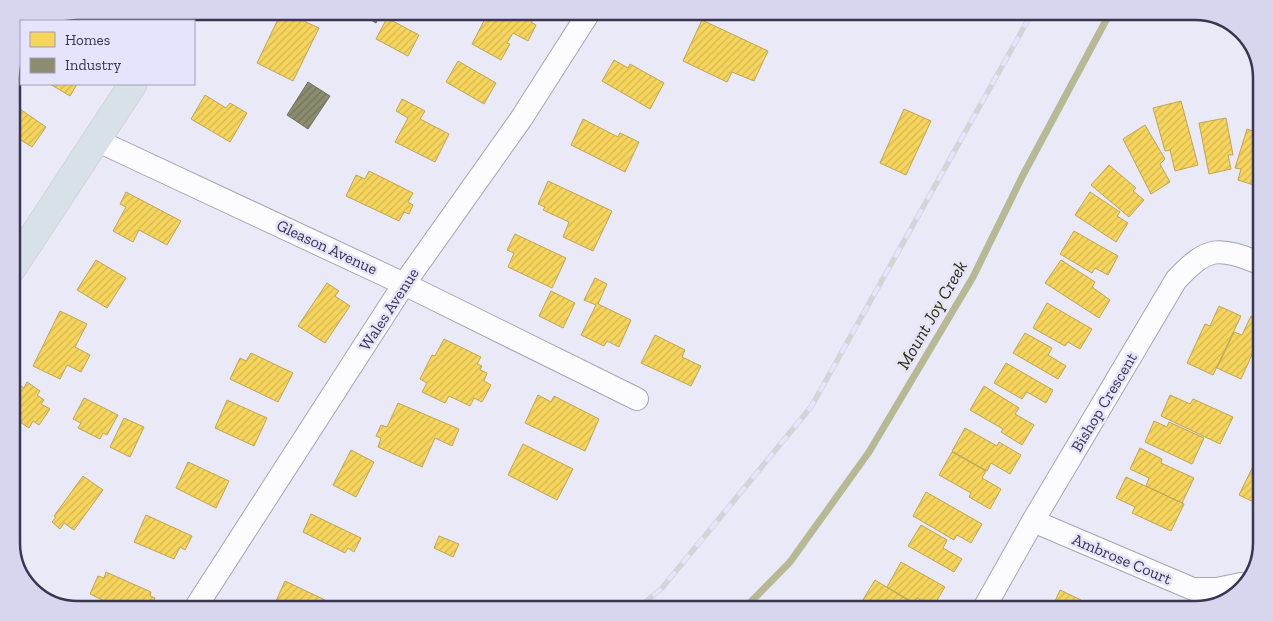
<svg xmlns="http://www.w3.org/2000/svg" width="1273" height="621" viewBox="0 0 1273 621" font-family="'Zilla Slab',serif">
	<defs>
		<pattern id="homes-hatch" width="6" height="6" patternUnits="userSpaceOnUse" patternTransform="scale(1.25)"><rect width="6" height="6" fill="#f6d55c"/><path d="M-1 1l2-2M0 6l6-6M5 7l2-2" fill="none" stroke="#d4b752"/></pattern>
		<pattern id="industry-hatch" width="6" height="6" patternUnits="userSpaceOnUse" patternTransform="scale(1.25)"><rect width="6" height="6" fill="#8c8c6e"/><path d="M-1 1l2-2M0 6l6-6M5 7l2-2" fill="none" stroke="#74735d"/></pattern>
	</defs>
	<rect width="100%" height="100%" fill="#eae9f7"/>
	<g fill="url(#homes-hatch)" stroke="#bea558">
		<path d="M78 11H114L107 21H66L63 19Z"/>
		<path d="M282 11 319 28 293 81 257 63Z"/>
		<path d="M303 11H321L318 19Z"/>
		<path d="M489 11H516L532 20 531 22 536 25 528 41 513 33 507 43 510 44 501 60 472 44Z"/>
		<path d="M387 18 419 35 408 56 376 39Z"/>
		<path d="M702 20 768 51 754 81 732 72 727 82 683 61Z"/>
		<path d="M614 60 628 68 630 64 664 83 650 109 602 81Z"/>
		<path d="M458 61 496 83 484 104 446 82Z"/>
		<path d="M50 84H77L70 96Z"/>
		<path d="M205 95 226 108 230 103 247 113 230 142 191 119Z"/>
		<path d="M402 99 425 111 420 119 449 134 435 162 395 142 408 118 396 111Z"/>
		<path d="M1181 101 1198 165 1175 171 1170 150 1165 151 1153 108Z"/>
		<path d="M17 107 46 127 32 147 11 134V109L14 111Z"/>
		<path d="M904 109 931 121 906 175 880 163Z"/>
		<path d="M1226 118 1233 155H1228L1231 169 1209 174 1199 123Z"/>
		<path d="M583 119 618 137 620 133 639 142 625 172 571 145Z"/>
		<path d="M1145 125 1165 159 1160 164 1170 182 1151 194 1123 139Z"/>
		<path d="M1247 129 1262 134V172L1257 186 1238 180 1241 169 1235 168Z"/>
		<path d="M1109 165 1136 188 1133 191 1144 200 1129 217 1091 185Z"/>
		<path d="M369 171 413 193 408 202 413 205 409 214 404 212 399 221 346 196 356 175 365 179Z"/>
		<path d="M548 181 612 211 593 251 563 237 569 222 543 210 545 207 538 204Z"/>
		<path d="M126 192 181 221 167 245 139 230 133 242 113 231 126 207 120 204Z"/>
		<path d="M1090 192 1120 212 1117 216 1128 223 1116 242 1075 215Z"/>
		<path d="M1074 231 1118 256 1108 275 1095 268 1092 273 1060 254Z"/>
		<path d="M515 234 566 258 552 288 508 267 514 253 507 250Z"/>
		<path d="M96 260 126 278 107 308 77 290Z"/>
		<path d="M1061 260 1095 282 1092 287 1110 300 1099 318 1045 283Z"/>
		<path d="M595 278 607 284 598 304 631 320 619 347 607 341 604 346 581 335 596 305 584 300Z"/>
		<path d="M327 283 339 291 335 296 350 306 325 343 298 326Z"/>
		<path d="M551 291 575 303 563 328 539 316Z"/>
		<path d="M1047 303 1092 329 1080 349 1068 342 1065 346 1033 328Z"/>
		<path d="M1219 306 1241 316 1213 375 1187 363 1205 324 1210 326Z"/>
		<path d="M60 311 87 324 75 347 90 355 81 372 67 365 60 379 33 366Z"/>
		<path d="M1251 316 1262 321V344L1260 347 1256 346 1241 379 1217 368 1234 332 1242 335Z"/>
		<path d="M1025 333 1052 348 1048 355 1066 366 1058 379 1013 353Z"/>
		<path d="M655 335 685 350 682 357 701 366 691 386 641 363Z"/>
		<path d="M444 339 481 357 477 364 482 366 480 370 487 373 484 381 491 385 482 402 474 398 470 406 449 396 445 403 422 392 427 383 420 379 432 355 435 356Z"/>
		<path d="M251 353 293 373 278 402 230 379 240 358 246 361Z"/>
		<path d="M1006 363 1053 390 1046 403 1027 392 1022 399 994 383Z"/>
		<path d="M1262 379V393L1257 390Z"/>
		<path d="M11 380 24 388 27 382 40 391 37 395 44 400 41 404 50 409 39 425 33 421 29 428 11 416Z"/>
		<path d="M984 386 1019 408 1015 414 1034 425 1022 445 1001 432 1003 429 970 410Z"/>
		<path d="M538 395 551 402 554 396 599 419 585 451 525 423Z"/>
		<path d="M1170 395 1190 404 1193 399 1233 417 1220 444 1161 416Z"/>
		<path d="M84 398 118 415 107 435 103 433 100 439 78 428 81 423 73 419Z"/>
		<path d="M227 400 267 418 254 446 215 428Z"/>
		<path d="M398 403 459 429 452 446 435 438 422 467 378 447 381 438 376 436 381 425 387 427Z"/>
		<path d="M124 418 144 427 130 457 110 447Z"/>
		<path d="M1154 421 1167 427 1169 422 1204 438 1192 464 1145 442Z"/>
		<path d="M965 428 997 446 999 442 1021 455 1010 474 991 463 987 471 952 451Z"/>
		<path d="M523 444 573 469 557 500 508 475Z"/>
		<path d="M1140 448 1162 459 1161 463 1194 478 1182 503 1146 486 1149 478 1130 469Z"/>
		<path d="M351 450 374 462 356 497 333 485Z"/>
		<path d="M952 452 986 471 982 478 1001 489 990 509 969 497 971 493 939 475Z"/>
		<path d="M1259 454 1262 455V501L1260 505 1239 495Z"/>
		<path d="M188 462 229 481 216 508 176 488Z"/>
		<path d="M83 476 103 490 74 530 64 523 60 529 52 522 56 517 54 516Z"/>
		<path d="M1126 477 1184 504 1171 531 1132 513 1135 507 1116 498Z"/>
		<path d="M926 492 982 524 971 543 957 535 954 540 913 516Z"/>
		<path d="M311 514 361 538 354 552 348 548 345 553 303 532Z"/>
		<path d="M146 515 192 536 185 550 180 547 174 559 134 542Z"/>
		<path d="M921 525 947 540 943 548 962 559 954 572 908 546Z"/>
		<path d="M439 536 459 544 453 557 434 548Z"/>
		<path d="M901 562 945 587 933 607 917 598 914 603 887 587Z"/>
		<path d="M106 572 151 592 150 596 155 598 150 609 145 607 144 610H123L90 594 98 576 104 578Z"/>
		<path d="M875 580 909 601 906 608 910 610H872L861 603Z"/>
		<path d="M285 581 325 600 321 610H287L288 607 276 601Z"/>
		<path d="M1060 590 1081 600 1076 610H1045L1047 606 1052 608Z"/>
		<path d="M1092 602 1095 603 1110 610H1089Z"/>
	</g>
	<g fill="url(#industry-hatch)" stroke="#747265">
		<path d="M355 11H382L376 23Z"/>
		<path d="M308 82 330 96 308 129 287 115Z"/>
	</g>
	<g fill="none" stroke-linecap="round" stroke-linejoin="round">
		<path stroke="#b6b993" stroke-width="7" d="M743 610 790 562 869 452 973 277 1023 175 1111 11"/>
		<defs>
			<g id="minor">
				<path d="M96 140 404 284 637 399"/>
				<path d="M1033 521 1193 589H1217L1241 584"/>
				<path d="M194 610 404 284 521 119 590 11"/>
				<path d="M983 610 1033 521 1176 280C1209 245 1218 247 1262 264"/>
			</g>
			<g id="primary">
				<path d="M175 21 182 11"/>
				<path d="M11 270 133 84"/>
			</g>
		</defs>
		<use href="#minor" stroke="#a6a4b4" stroke-width="24"/>
		<use href="#primary" stroke="#c9c7d2" stroke-width="29"/>
		<use href="#minor" stroke="#fcfcfe" stroke-width="22"/>
		<use href="#primary" stroke="#d8e1e8" stroke-width="28"/>
		<defs>
			<path id="rail" d="M636 610 662 588 811 407 1033 11"/>
		</defs>
		<use href="#rail" stroke="#d4d3d8" stroke-width="5.5"/>
		<use href="#rail" stroke="#e6e3fd" stroke-width="4" stroke-dasharray="11" stroke-linecap="butt"/>
	</g>
	<g text-anchor="middle" dominant-baseline="central" stroke-width="5" stroke-linejoin="round" paint-order="stroke">
		<g font-size="16" fill="#3b3650" stroke="#e6e3fd">
			<text transform="translate(327 247) rotate(25)">Gleason Avenue</text>
			<text transform="translate(389 309) rotate(-57)">Wales Avenue</text>
			<text transform="translate(1104 402) rotate(-59)">Bishop Crescent</text>
			<text transform="translate(1122 559) rotate(23)">Ambrose Court</text>
		</g>
		<g font-size="18" font-style="italic" fill="#2c2e00" stroke="#e6e3fd">
			<text transform="translate(932 315) rotate(-60)">Mount Joy Creek</text>
		</g>
	</g>
	<path d="M0 0H1273V621H0ZM78 20H1195A58 58 0 0 1 1253 78V543A58 58 0 0 1 1195 601H78A58 58 0 0 1 20 543V78A58 58 0 0 1 78 20Z" fill="#d8d5ef" fill-rule="evenodd"/>
	<path fill="none" stroke="#3b3650" stroke-width="2.5" d="M78 20H1195A58 58 0 0 1 1253 78V543A58 58 0 0 1 1195 601H78A58 58 0 0 1 20 543V78A58 58 0 0 1 78 20Z"/>
	<rect x="20" y="20" width="175" height="65" fill="#e6e3fd" stroke="#a29eb8"/>
	<rect x="30" y="32" width="25" height="15" fill="#f6d55c" stroke="#a29eb8"/>
	<text x="65" y="45" font-size="15" fill="#3b3650">Homes</text>
	<rect x="30" y="58" width="25" height="15" fill="#8c8c6e" stroke="#a29eb8"/>
	<text x="65" y="70" font-size="15" fill="#3b3650">Industry</text>
</svg>
